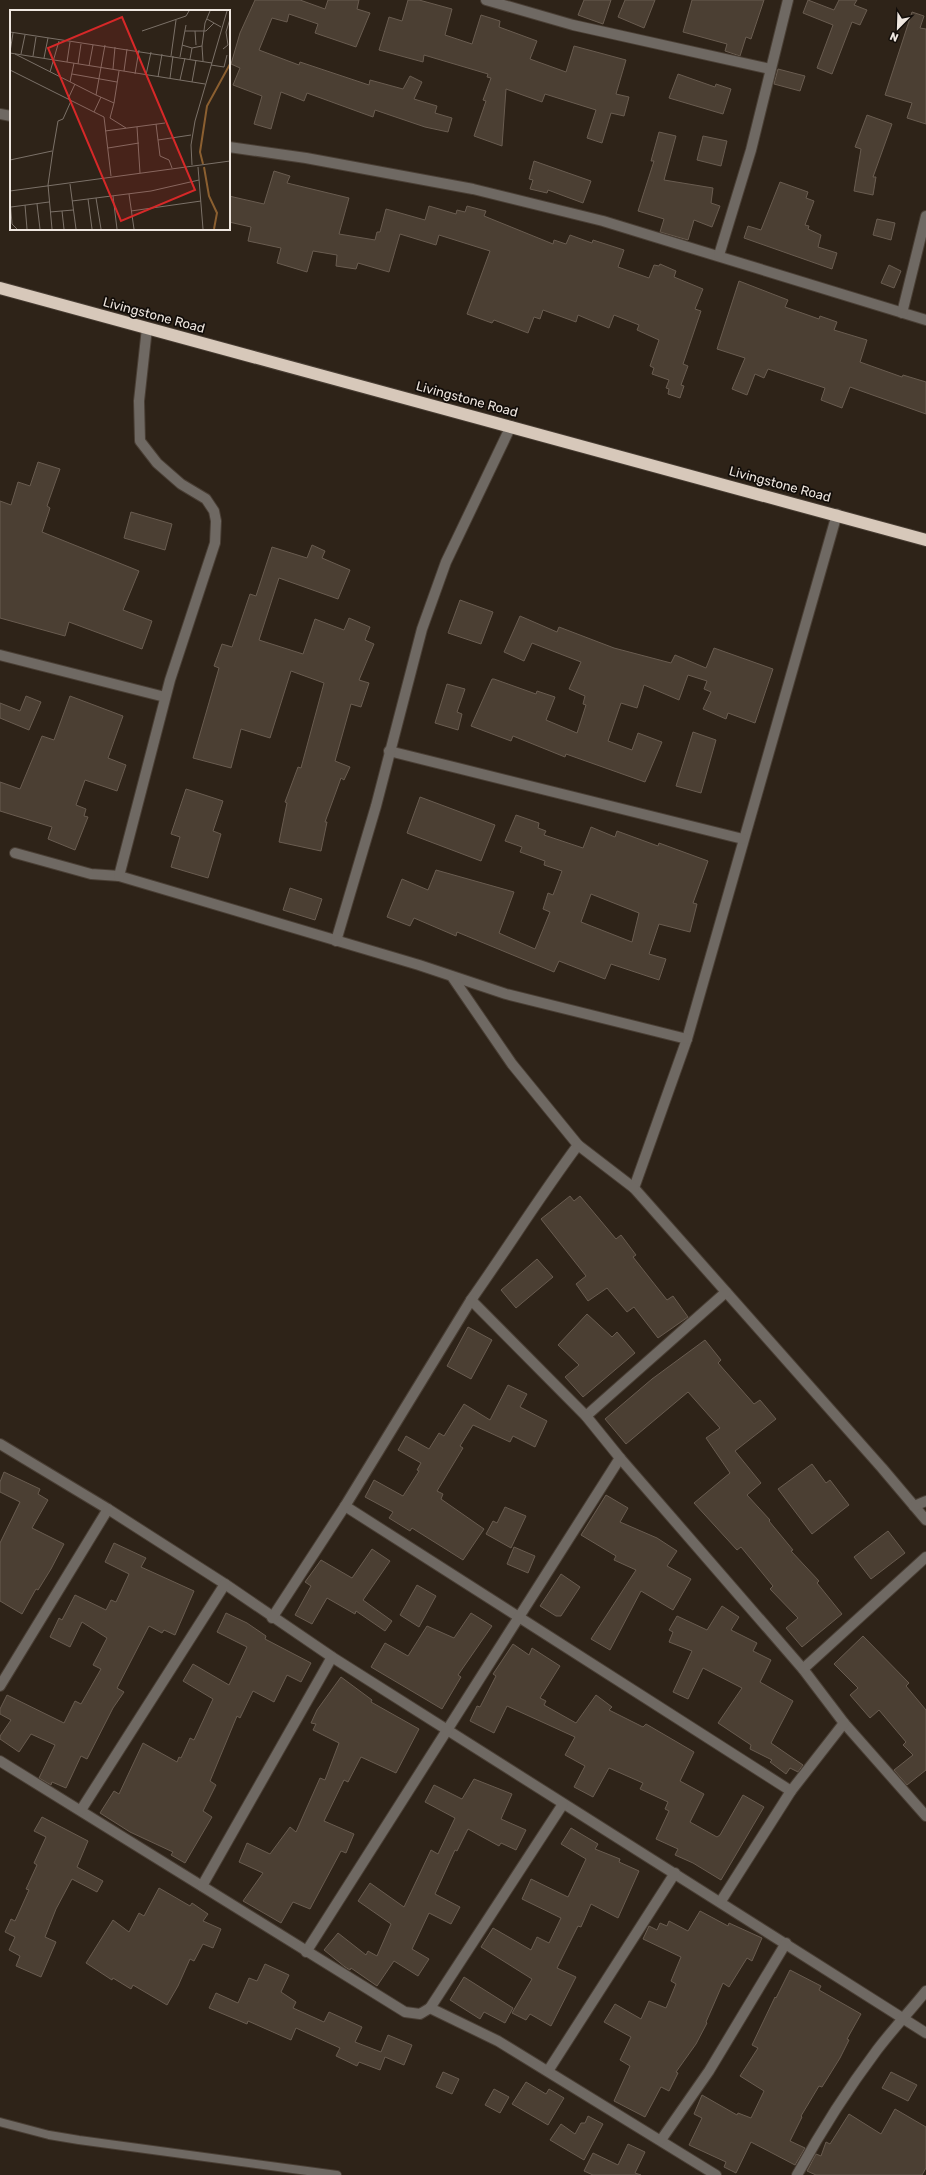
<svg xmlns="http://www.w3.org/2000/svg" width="926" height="2175" viewBox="0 0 926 2175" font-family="Rubik,sans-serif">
	<rect width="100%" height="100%" fill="#2e2318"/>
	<g fill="#4b3f33" stroke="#695c50" fill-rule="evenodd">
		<path d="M255 0H300L325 9 328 0H359L357 9 370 13 356 47 315 33 318 24 289 14 287 22 272 18 259 50 299 65 300 62 369 85 370 80 403 89 410 76 422 82 414 99 437 106 435 113 452 118 448 132 425 127 375 110 373 117 307 93 304 101 281 92 271 129 254 124 262 96 233 85 240 68 231 64 240 33Z"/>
		<path d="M408 0H419L452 9 445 35 472 44 481 15 500 21 499 27 537 41 530 59 566 72 574 46 626 60 616 94 629 97 624 116 611 113 602 143 587 138 596 110 545 94 542 102 506 89 502 146 474 136 486 101 483 100 491 78 487 77 488 74 424 55 423 62 379 50 389 17 402 21Z"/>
		<path d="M584 0H611L603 24 578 15Z"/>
		<path d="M625 0H655L644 28 618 17Z"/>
		<path d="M692 0H764L751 39 746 37 740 56 725 51 727 44 683 32Z"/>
		<path d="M808 0 834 10 839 0H857L854 5 867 10 860 25 852 22 832 74 817 68 833 25 803 13Z"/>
		<path d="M912 12 924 16 920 28 926 29V124L907 118 912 103 885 95Z"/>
		<path d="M778 69 805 76 800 91 774 84Z"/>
		<path d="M678 74 715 87 716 84 731 89 723 114 669 98Z"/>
		<path d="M867 115 892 124 873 177H876L873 195 854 191 861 149 855 147Z"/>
		<path d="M659 132 676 136 664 180 713 188 711 203 720 206 712 227 694 220 688 240 660 232 664 219 638 211 654 161H651Z"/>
		<path d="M703 136 727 141 721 166 697 160Z"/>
		<path d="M534 161 591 181 583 203 548 190 547 193 530 189 533 180 529 179Z"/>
		<path d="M274 171 290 176 287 183 349 198 339 234 375 240 377 232H380L386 209 425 220 429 206 456 214 457 210 465 212 467 206 486 211 484 216 553 244 554 240 566 244 570 235 592 243 593 240 624 250 618 267 649 278 654 265 659 266 660 264 676 271 674 277 703 289 695 309 701 311 683 364 688 366 681 385 684 386 680 398 668 394 669 389 666 388 669 380 652 374 654 368 650 366 659 340 637 330 639 325 614 315 609 328 578 315 576 322 543 310 540 319 534 317 528 333 494 320 492 323 467 314 490 251 439 235 436 245 400 234 389 272 358 263 356 269 336 266 337 255 313 251 307 272 277 263 281 248 248 241 251 227 229 222V196L264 204Z"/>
		<path d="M780 182 808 192 806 198 814 201 805 225 809 226 808 229 821 235 818 247 837 253 832 269 744 238 748 226 761 230Z"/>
		<path d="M877 219 895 223 891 240 873 235Z"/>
		<path d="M889 265 901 271 894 288 881 283Z"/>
		<path d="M739 281 788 300 785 307 819 319 820 316 837 322 834 330 867 340 860 362 902 377 903 375 926 382V414L850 387 842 408 821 400 825 388 768 369 764 378 755 374 747 395 732 389 745 358 717 349Z"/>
		<path d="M38 462 60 469 47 506 50 508 42 532 139 571 123 610 152 621 142 649 69 622 65 636 0 618V501L11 505 18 482 30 486Z"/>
		<path d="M131 512 172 524 165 550 124 538Z"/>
		<path d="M312 545 325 551 322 558 350 570 338 599 279 578 259 640 303 654 315 619 344 630 349 618 370 627 365 640 374 644 359 680 369 683 361 707 351 704 335 761 350 767 344 780 341 778 325 822H327L321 851 279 842 287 803 285 802 298 767 301 768 324 683 291 671 270 738 241 729 231 768 193 758 219 668 214 666 222 644 232 647 250 594 256 596 272 547 307 558Z"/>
		<path d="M460 600 493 612 481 644 448 633Z"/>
		<path d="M520 616 557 632 559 627 614 648 671 663 675 655 706 668 714 648 773 669 755 723 728 713 726 719 703 709 711 692 704 689 707 681 688 675 679 700 644 685 637 708 621 703 608 741 632 750 638 733 662 742 645 782 566 754 565 757 513 736 511 741 471 726 492 679H494L536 694 537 691 555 697 546 720 577 733 586 705 583 704 585 696 569 689 581 662 532 643 524 661 504 652Z"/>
		<path d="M447 684 465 689 457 712 462 714 458 730 435 723Z"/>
		<path d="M26 696 41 702 29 730 0 718V703L20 711Z"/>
		<path d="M70 696 123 716 108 758 126 765 117 791 85 780 76 805 86 809 84 816 88 817 75 850 48 839 52 827 0 811V782L20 789 42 736 54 740Z"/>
		<path d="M693 732 716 740 701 793 676 786Z"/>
		<path d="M186 789 223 801 213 831 221 834 208 878 171 867 180 837 171 834Z"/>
		<path d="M420 797 495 825 481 861 407 833Z"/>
		<path d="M516 815 539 823 538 828 546 831 544 835 583 848 591 827 615 837 617 831 658 846 659 843 708 861 693 903 697 904 690 932 659 924 649 954 666 959 659 980 611 964 605 979 559 961 554 972 457 932 456 936 414 918 410 926 387 917 402 879 428 890 436 870 514 892 499 933 535 949 550 912 543 909 548 893 553 895 562 871 544 865 545 861 520 852 522 847 505 841ZM591 894 639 913 632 942 581 922Z"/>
		<path d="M290 888 322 899 315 920 283 910Z"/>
		<path d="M570 1196 574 1201 580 1196 616 1239 621 1235 636 1255 633 1257 667 1300 673 1296 688 1317 658 1338 634 1307 627 1312 607 1288 588 1301 576 1284 586 1276 541 1219Z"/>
		<path d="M537 1259 553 1277 516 1308 501 1290Z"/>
		<path d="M587 1314 612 1337 617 1332 635 1353 583 1397 565 1377 579 1365 558 1345Z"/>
		<path d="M468 1327 492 1340 471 1379 447 1366Z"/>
		<path d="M705 1340 721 1360 718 1363 754 1404 760 1400 776 1419 735 1451 761 1483 747 1495 770 1520 769 1521 793 1550 791 1551 819 1581 817 1583 842 1614 802 1647 786 1628 798 1618 770 1589 773 1586 741 1547 737 1550 694 1503 730 1473 706 1438 720 1428 688 1392 626 1444 605 1419 652 1379Z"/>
		<path d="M508 1385 527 1394 520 1407 547 1421 535 1447 513 1436 510 1442 473 1425 460 1446 463 1448 437 1491 443 1494 441 1499 484 1529 463 1560 412 1528 410 1531 389 1518 393 1512 365 1497 374 1480 403 1496 419 1471 417 1470 421 1463 398 1450 406 1436 429 1449 439 1433 444 1436 464 1404 490 1420Z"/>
		<path d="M812 1464 826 1483 830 1480 849 1505 812 1534 778 1489Z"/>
		<path d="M4 1472 40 1489 38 1494 48 1500 32 1528 64 1544 51 1569 38 1590 36 1589 22 1614 0 1601V1543L20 1502 0 1492V1482Z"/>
		<path d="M606 1495 628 1508 620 1522 657 1538 677 1551 667 1566 691 1579 673 1610 641 1591 610 1650 591 1639 636 1570 614 1560 616 1556 581 1535Z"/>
		<path d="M505 1507 526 1516 511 1548 486 1534 493 1521 497 1523Z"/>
		<path d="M888 1531 905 1553 871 1579 854 1557Z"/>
		<path d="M114 1543 146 1558 141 1567 194 1591 175 1635 164 1630 162 1633 149 1626 117 1688 124 1692 113 1708 87 1759 81 1756 66 1788 52 1782 51 1785 39 1778 55 1745 31 1734 19 1752 0 1739V1736L11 1720 0 1714V1709L7 1695 64 1723 75 1701 81 1704 101 1669 93 1665 107 1638 82 1622 70 1647 50 1637 59 1618 62 1620 75 1595 106 1610 111 1600 116 1602 129 1574 105 1562Z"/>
		<path d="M514 1547 535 1556 528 1573 507 1564Z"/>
		<path d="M372 1549 390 1561 363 1600 392 1621 385 1631 356 1611 355 1614 327 1598 312 1624 295 1615 311 1586 305 1582 321 1560 352 1578Z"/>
		<path d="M561 1574 580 1587 561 1616H556L540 1606Z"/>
		<path d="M417 1585 436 1596 419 1627 400 1615Z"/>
		<path d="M722 1606 739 1617 731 1630 757 1643 753 1651 771 1660 760 1682 793 1701 771 1743 803 1765 798 1772 790 1768 786 1774 770 1762 772 1760 750 1749 751 1745 718 1723 742 1688 703 1668 688 1699 673 1692 692 1651 669 1642 673 1632 669 1630 677 1616 707 1630Z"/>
		<path d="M226 1613 247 1623 266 1636 265 1639 311 1663 301 1682 287 1675 274 1702 253 1691 240 1718 237 1716 210 1781 216 1785 203 1811 212 1817 185 1863 171 1855 173 1852 130 1832 100 1813 114 1791 119 1794 143 1743 177 1762 179 1757 181 1758 190 1738 194 1740 213 1699 183 1681 193 1664 229 1685 247 1647 217 1632Z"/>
		<path d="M471 1613 492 1626 458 1675 461 1677 442 1709 371 1667 385 1643 408 1656 427 1626 454 1638Z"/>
		<path d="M863 1636 909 1683 906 1686 926 1710V1770L907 1785 894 1770 913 1755 903 1745 906 1742 879 1710 870 1718 850 1695 858 1688 834 1664Z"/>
		<path d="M513 1644 529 1655 532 1648 560 1666 540 1698 546 1701 544 1705 576 1723 596 1695 612 1707 609 1710 643 1727 646 1724 694 1752 680 1781 704 1794 690 1822 717 1837 720 1835 743 1795 764 1807 721 1880 693 1863 675 1855 678 1849 656 1839 669 1811 665 1809 668 1802 640 1789 643 1783 609 1768 593 1797 574 1787 585 1766 565 1755 575 1737 507 1706 494 1733 470 1721 477 1706 480 1707 496 1676 493 1674Z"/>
		<path d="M341 1677 372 1700 371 1702 419 1729 396 1773 361 1757 348 1782 344 1780 324 1821 354 1834 346 1853 341 1851 310 1909 293 1902 281 1923 243 1901 263 1873 239 1862 247 1843 270 1854 290 1827 296 1832 320 1778 325 1780 339 1743 313 1730 316 1724 311 1723 317 1710Z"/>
		<path d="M474 1779 512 1794 501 1819 526 1830 516 1850 501 1843 499 1846 468 1829 457 1851 455 1850 435 1894 460 1907 451 1924 429 1913 412 1949 429 1959 418 1976 394 1961 377 1986 351 1968 350 1970 345 1967 324 1950 338 1933 366 1955 368 1951 377 1956 391 1924 358 1901 370 1883 404 1907 431 1850 438 1854 455 1818 425 1802 434 1785 462 1799Z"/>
		<path d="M42 1817 88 1841 77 1867 103 1881 97 1892 72 1879 56 1909 45 1937 56 1942 41 1977 16 1966 20 1956 9 1950 15 1937 5 1932 11 1919 15 1921 29 1890 26 1889 37 1865 34 1863 46 1837 34 1831Z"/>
		<path d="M571 1828 598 1844 595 1849 620 1859 619 1862 639 1871 618 1918 591 1904 581 1927 578 1926 557 1968 576 1977 551 2026 530 2014 526 2020 512 2013 532 1979 481 1947 493 1928 531 1950 537 1937 549 1943 561 1918 522 1899 531 1879 568 1897 586 1859 561 1844Z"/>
		<path d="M159 1888 190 1906 192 1903 208 1914 203 1921 221 1929 213 1948 203 1944 194 1961 190 1959 178 1986 167 2005 133 1985 131 1989 113 1978 112 1980 86 1963 113 1920 129 1932 139 1913 144 1916Z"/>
		<path d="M700 1911 728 1926 729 1923 762 1938 752 1961 747 1958 729 1987 723 1983 706 2022 707 2023 696 2044 676 2072 678 2073 669 2091 661 2087 645 2117 614 2101 630 2066 620 2060 631 2037 604 2022 615 2004 641 2019 649 2001 666 2008 676 1984 671 1981 681 1957 643 1939 649 1926 657 1930 660 1923 667 1926 669 1921 688 1931Z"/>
		<path d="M265 1964 289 1975 281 1992 296 2002 293 2008 324 2022 329 2012 362 2027 355 2042 381 2052 388 2035 412 2045 404 2065 385 2057 380 2070 359 2062 357 2066 336 2056 340 2048 296 2028 291 2040 248 2021 247 2024 209 2008 216 1993 238 2003 249 1978 257 1981Z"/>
		<path d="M790 1970 821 1986 819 1990 861 2014 847 2039 849 2040 840 2058 822 2087 819 2086 801 2116 802 2117 790 2141 805 2148 795 2165 751 2142 736 2173 724 2167 726 2162 689 2145 702 2118 694 2114 702 2095 737 2115 738 2113 751 2118 764 2091 740 2076 758 2048 752 2045 775 1997 776 1998Z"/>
		<path d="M464 1977 513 2008 505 2023 484 2012 480 2019 450 2000Z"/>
		<path d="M443 2072 459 2079 452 2094 436 2087Z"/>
		<path d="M891 2072 917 2085 908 2101 882 2088Z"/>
		<path d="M526 2082 546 2094 549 2089 564 2098 548 2125 512 2104Z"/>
		<path d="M494 2089 509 2097 500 2113 485 2105Z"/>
		<path d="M895 2109 926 2127V2168L922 2175H816L807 2171 816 2154 821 2156 826 2142 830 2144 849 2114 881 2134Z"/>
		<path d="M588 2116 603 2124 584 2160 550 2140 561 2124 575 2134 581 2123H585Z"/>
		<path d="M628 2144 645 2152 635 2173 641 2175H593L584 2171 593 2153 618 2165Z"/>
	</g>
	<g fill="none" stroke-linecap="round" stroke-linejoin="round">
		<defs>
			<path id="lane" d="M0 2122 49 2135 79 2140 337 2175"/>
			<g id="street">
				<path d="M486 0 573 25 770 69"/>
				<path d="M0 114 11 116"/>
				<path d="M229 147 306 158 473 189 603 221 926 320"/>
				<path d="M719 255 751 150 788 0"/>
				<path d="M902 313 926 216"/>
				<path d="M837 514 687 1039 634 1188 882 1468 926 1520"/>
				<path d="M0 655 165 697"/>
				<path d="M389 751 743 839"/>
				<path d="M15 853 91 874 119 876 153 886 419 965 506 994 687 1039"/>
				<path d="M119 876 170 680 215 543 216 521 214 511 206 499 181 484 157 463 140 441 139 401 147 328"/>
				<path d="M336 941 376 806 422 629 446 562 511 426"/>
				<path d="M453 978 512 1064 578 1145C540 1196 507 1249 471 1300"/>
				<path d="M578 1145 634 1188"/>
				<path d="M586 1416 726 1292"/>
				<path d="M0 1444 108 1509 225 1584 332 1657 926 2033"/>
				<path d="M620 1458 803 1669 844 1723 926 1816"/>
				<path d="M345 1506 791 1791"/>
				<path d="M914 1506 926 1501"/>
				<path d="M272 1618 345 1506 471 1300 586 1416 620 1458 306 1952"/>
				<path d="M803 1669 926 1557"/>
				<path d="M0 1686 108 1509"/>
				<path d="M0 1761 405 2012 420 2014 430 2008 498 2041 716 2175"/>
				<path d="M81 1810 225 1584"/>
				<path d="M202 1886 332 1657"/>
				<path d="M721 1901 791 1791 844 1723"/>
				<path d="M430 2008 563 1804"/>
				<path d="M548 2071 675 1873"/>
				<path d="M661 2140 709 2071 786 1943"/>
				<path d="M797 2175C821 2131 847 2090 877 2050 893 2029 910 2011 926 1991"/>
			</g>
			<path id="highway" d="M0 288 926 540"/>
		</defs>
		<use href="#lane" stroke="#493e34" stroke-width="10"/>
		<use href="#street" stroke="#493e34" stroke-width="12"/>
		<use href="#highway" stroke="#493e34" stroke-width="14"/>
		<use href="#lane" stroke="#6f6963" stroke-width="8"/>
		<use href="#street" stroke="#6f6963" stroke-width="10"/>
		<use href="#highway" stroke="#d7c8ba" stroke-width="12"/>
	</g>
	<g text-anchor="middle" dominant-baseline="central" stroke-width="3.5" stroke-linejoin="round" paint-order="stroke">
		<g font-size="13" fill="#efe7e0" stroke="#120d09">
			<text transform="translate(154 315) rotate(15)">Livingstone Road</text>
			<text transform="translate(467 399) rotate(15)">Livingstone Road</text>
			<text transform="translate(780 484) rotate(15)">Livingstone Road</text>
		</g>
	</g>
	<g transform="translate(10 10)">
		<rect width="220" height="220" fill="#2e2318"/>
		<path fill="none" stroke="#8b5f30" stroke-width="2" d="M193 154 190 142 197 96 220 54M194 157 199 186 207 203 204 219"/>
		<path fill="none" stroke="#7b7168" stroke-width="1" d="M197 9 211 17M132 21 176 6 179 1M175 21H196L204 13M185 21 186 35M0 22 202 53M95 35 86 85 104 93 109 61M172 35 182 38 180 49M192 36 195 13 200 1M182 38 192 36 193 51M213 39 218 35 216 22 220 9M0 42 3 23M0 43 195 74M5 44 86 85M11 44 15 25M23 46 26 27M161 46 166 10M170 47 176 15M34 48 38 28M57 52 60 32M68 54 71 34M201 55 214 57 217 45M79 56 83 35M103 59 105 37M0 60 94 107 101 166M114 61 117 39M40 62 49 31M62 64 107 72M125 64 129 40M136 65 141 42M148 67 152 44M160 68 163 46M170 70 175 48M60 72 64 53M182 72 186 50M58 89 65 74M104 93 100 108 116 118M84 102 91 87M146 114 150 146 159 150 162 158M127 117 130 163M95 121 155 113M148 130 181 125M98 138 129 133M0 150 42 141M182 155 181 135 185 111 217 1M188 157 193 219M60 174 66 219M0 181 220 151M119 184 124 219M103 186 107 219M86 188 91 219M0 189 2 214 7 219M78 189 82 219M62 191 141 181 189 170M27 194 30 219M15 195 17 219M1 197 39 192M52 201 54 219M121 201 191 191M40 202 63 200M42 219 38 175 43 140 48 111 53 109 61 91"/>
		<path fill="#d62828" fill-opacity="0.15" stroke="#d62828" stroke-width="2" d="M112 7 185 180 111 211 38 38Z"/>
		<rect width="220" height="220" fill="none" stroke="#efe7e0" stroke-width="2"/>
	</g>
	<g transform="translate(898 28) rotate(203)" stroke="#120d09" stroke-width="3" paint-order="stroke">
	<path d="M0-3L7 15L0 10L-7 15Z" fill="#efe7e0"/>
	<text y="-6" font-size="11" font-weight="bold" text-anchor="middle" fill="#efe7e0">N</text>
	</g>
</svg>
